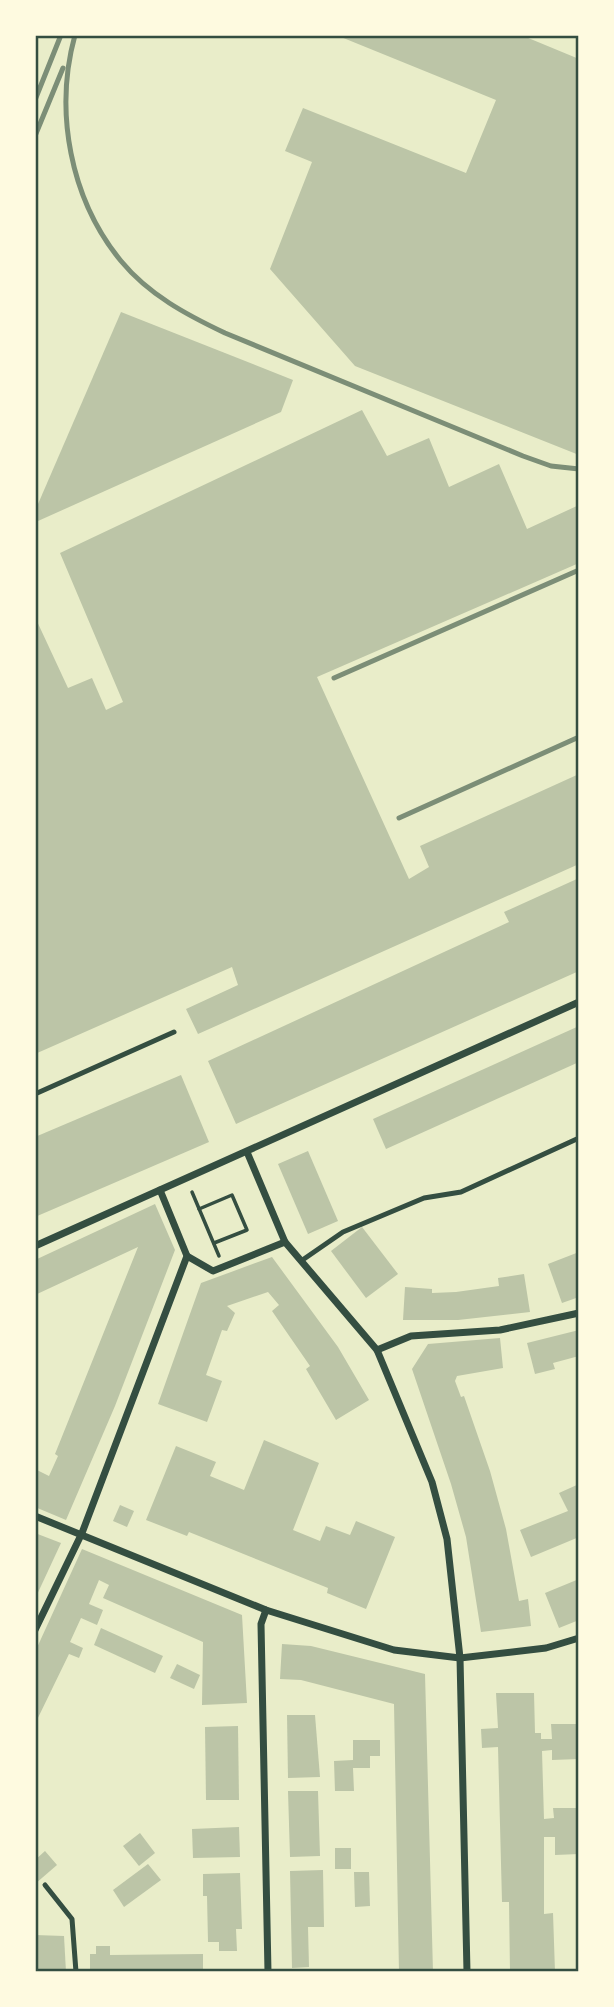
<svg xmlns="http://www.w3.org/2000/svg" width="614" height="2007" viewBox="0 0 614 2007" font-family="Karla,sans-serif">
	<rect width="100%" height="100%" fill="#e9edc9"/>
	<g fill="#bcc5a7">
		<path d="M336 35H521L579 59V455L355 366 270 269 312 162 285 151 303 108 466 173 496 100Z"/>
		<path d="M121 312 293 380 281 412 38 521 35 511Z"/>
		<path d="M362 410 387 456 429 438 449 487 499 464 527 529 579 505V563L317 677 409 879 429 867 420 846 579 774V864L198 1034 186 1009 238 985 232 967 35 1054V617L68 688 92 678 106 710 123 702 60 553Z"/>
		<path d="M579 878V971L236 1124 208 1061 509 922 504 912Z"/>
		<path d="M579 1026V1062L386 1149 373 1119Z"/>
		<path d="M181 1075 209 1142 35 1217V1137Z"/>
		<path d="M308 1151 338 1221 308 1234 278 1164Z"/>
		<path d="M155 1204 175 1250 115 1406 66 1520 35 1507V1469L49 1476 58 1456 55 1454 138 1247 35 1295V1260Z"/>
		<path d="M362 1227 398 1274 366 1298 331 1251Z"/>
		<path d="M579 1252V1297L562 1303 548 1264Z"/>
		<path d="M272 1257 338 1347 369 1400 336 1420 306 1369 310 1366 272 1311 279 1305 268 1292 227 1306 235 1313 227 1331 222 1330 206 1375 222 1381 207 1422 158 1404 201 1283Z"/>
		<path d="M524 1274 530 1312 458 1320H403L405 1287 432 1289V1293L456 1292 499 1286 498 1278Z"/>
		<path d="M579 1330V1356L553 1363 555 1369 535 1374 527 1343Z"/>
		<path d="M500 1338 503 1368 457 1376 455 1381 461 1397 464 1396 490 1471 506 1529 519 1601 528 1599 531 1626 481 1632 466 1537 451 1484 412 1369 428 1344Z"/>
		<path d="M264 1440 319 1463 293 1530 320 1541 326 1526 350 1535 356 1521 395 1537 366 1609 327 1593 328 1588 189 1532 187 1536 146 1520 176 1446 216 1462 210 1476 244 1490Z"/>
		<path d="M579 1484V1528L576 1529 579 1537 531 1557 520 1530 568 1511 559 1493Z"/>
		<path d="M120 1505 134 1511 127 1527 113 1521Z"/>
		<path d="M35 1533 61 1543 35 1599Z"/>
		<path d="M82 1549 242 1615 247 1703 202 1705 203 1642 103 1598 109 1585 99 1580 89 1604 103 1610 97 1625 81 1618 70 1642 83 1648 79 1658 69 1654 35 1724V1652Z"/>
		<path d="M579 1579V1620L559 1628 545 1593Z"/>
		<path d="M101 1628 163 1656 155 1673 94 1645Z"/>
		<path d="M282 1644 311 1646 425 1674 433 1972H399L394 1704 301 1680 280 1679Z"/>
		<path d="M177 1664 200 1675 194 1689 170 1678Z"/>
		<path d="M496 1693H534L535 1733H541V1739H552L551 1724H579V1759L552 1760V1750L542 1751 544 1819 554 1818 553 1808H579V1854L555 1855V1837H544V1914L553 1913 555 1972H510L509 1902H502L498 1747 482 1748 481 1729 498 1728Z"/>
		<path d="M287 1715H315L320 1777 288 1778Z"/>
		<path d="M238 1726 239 1800H206L205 1727Z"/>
		<path d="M353 1740H380V1756H370V1768H353L354 1791H335L334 1761 353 1760Z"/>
		<path d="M288 1791H318L320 1856 290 1857Z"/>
		<path d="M239 1827 240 1857 193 1858 192 1829Z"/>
		<path d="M140 1833 155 1853 139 1866 123 1846Z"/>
		<rect x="335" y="1848" width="16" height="21"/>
		<path d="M45 1851 57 1865 35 1884V1860Z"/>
		<path d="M148 1864 161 1880 124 1907 113 1890Z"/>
		<path d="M323 1870 324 1927H308L309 1967 292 1968 290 1871Z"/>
		<path d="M354 1872H369L370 1906 355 1907Z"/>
		<path d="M240 1873 242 1929H236L237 1951H219V1942H208L207 1896H203V1874Z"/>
		<path d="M35 1935 64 1936 66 1972H35Z"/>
		<path d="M96 1946H110V1955L203 1954V1972L90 1971V1954H96Z"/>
	</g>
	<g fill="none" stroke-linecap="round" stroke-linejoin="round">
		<g stroke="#344e41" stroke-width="3.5">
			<path d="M192 1192 219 1256"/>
			<path d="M199 1209 232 1195 247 1230 214 1243"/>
		</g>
		<g stroke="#344e41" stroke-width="5">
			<path d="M35 1094 174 1032"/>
			<path d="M301 1261 343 1232 424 1198 461 1192 579 1138"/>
			<path d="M45 1885 72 1919 76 1972"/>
		</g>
		<g stroke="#344e41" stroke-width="7">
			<path d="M247 1152 285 1242 377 1350 432 1482 447 1539 460 1658 467 1972"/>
			<path d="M35 1246 579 1002"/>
			<path d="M187 1256 213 1271 285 1242"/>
			<path d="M377 1350 411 1336 500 1330 579 1313"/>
			<path d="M35 1516 266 1610 394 1650 460 1658 546 1648 579 1638"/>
			<path d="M266 1610 261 1624 268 1972"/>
			<path d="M35 1630 82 1533 187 1256 160 1190"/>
		</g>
		<g stroke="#7c8e77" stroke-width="5">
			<path d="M75 35C54 111 70 199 121 261 149 295 187 315 225 333L523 456 551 466 579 469"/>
			<path d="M35 100 61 35"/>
			<path d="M35 136 63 68"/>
			<path d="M334 678 579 570"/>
			<path d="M399 818 579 737"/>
		</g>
	</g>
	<rect width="614" height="2007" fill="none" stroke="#fefae0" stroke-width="74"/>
	<rect x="37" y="37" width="540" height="1933" fill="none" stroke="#344e41" stroke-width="2.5"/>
</svg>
